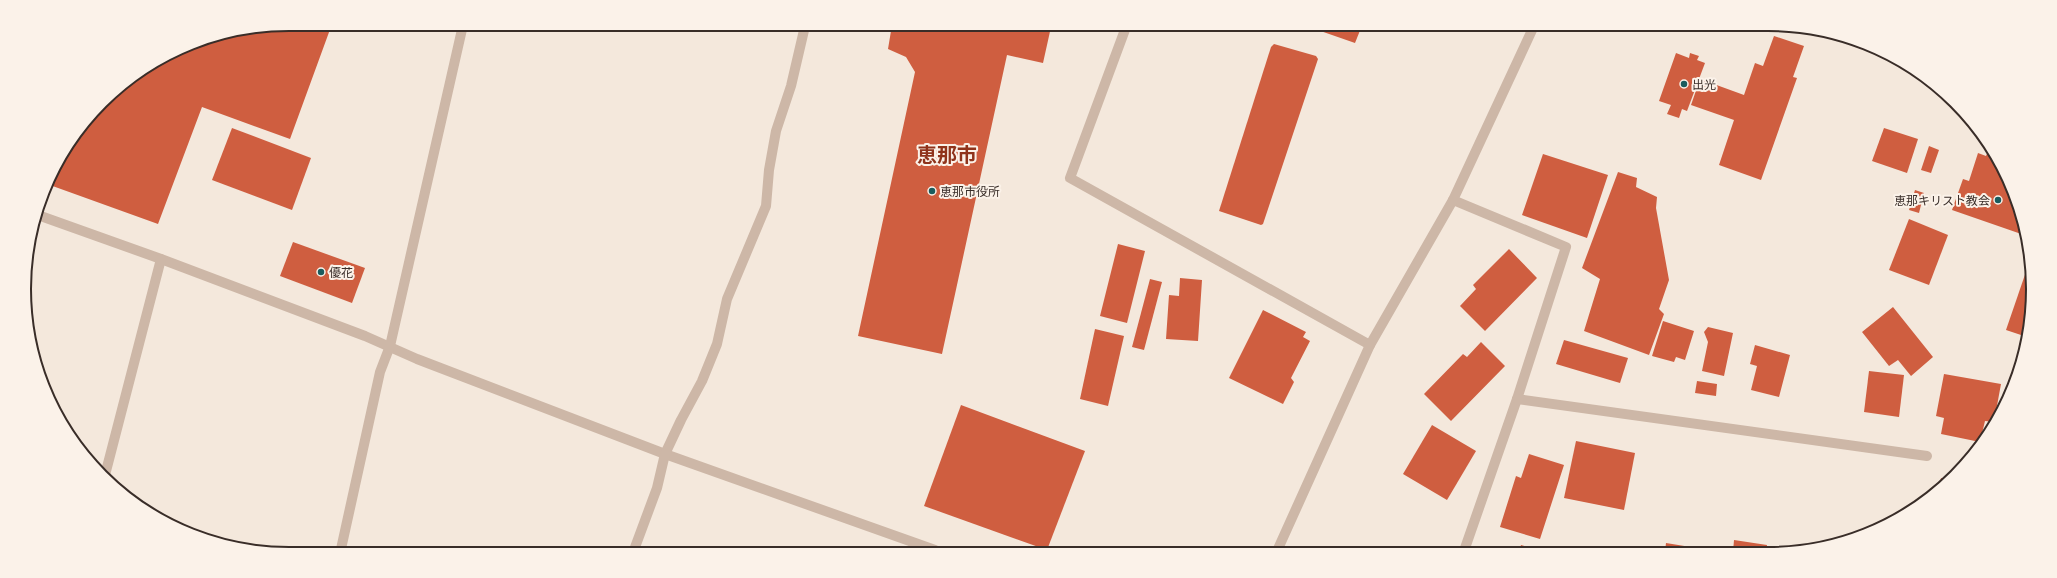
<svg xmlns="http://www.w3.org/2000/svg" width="2057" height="578" viewBox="0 0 2057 578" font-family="Manrope,'Noto Sans JP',sans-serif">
	<rect width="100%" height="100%" fill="#f4e8dc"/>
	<g fill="#cf5e40">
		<path d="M289 24H332L290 139 202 107 158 224 47 184 51 172 79 127 114 90 188 44 238 29Z"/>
		<path d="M886 26 1051 27 1043 63 1007 55 942 354 858 336 915 72 906 57 888 49 891 31Z"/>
		<path d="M1309 27 1361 28 1355 43Z"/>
		<path d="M1774 36 1804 46 1793 77 1797 78 1761 180 1719 165 1734 120 1691 105 1700 79 1744 95 1755 63 1763 66Z"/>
		<path d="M1274 44 1316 56 1318 59 1263 224 1261 225 1219 211 1271 47Z"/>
		<path d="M1676 53 1689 58 1690 53 1699 56 1697 60 1705 63 1687 111 1682 109 1679 118 1667 114 1671 105 1659 101Z"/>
		<path d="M232 128 311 158 292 210 212 180Z"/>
		<path d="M1884 128 1918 139 1907 173 1872 161Z"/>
		<path d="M1929 146 1939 150 1931 173 1921 170Z"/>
		<path d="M1989 149 1993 150 2013 187 2027 236 1952 210 1963 179 1969 181 1978 153 1986 156Z"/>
		<path d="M1543 154 1608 175 1587 238 1522 215Z"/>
		<path d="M1618 172 1637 178 1636 187 1657 197 1656 208 1669 280 1659 309 1664 314 1649 355 1584 331 1600 279 1582 268Z"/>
		<path d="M1915 190 1924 193 1919 213 1909 210Z"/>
		<path d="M1909 219 1948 235 1929 285 1889 270Z"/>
		<path d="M293 242 365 268 352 303 280 276Z"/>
		<path d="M1118 244 1145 251 1127 323 1100 316Z"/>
		<path d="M1509 249 1537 278 1485 331 1460 306 1476 289 1473 285Z"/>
		<path d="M2030 260 2033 289 2027 337 2006 330Z"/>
		<path d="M1180 278 1202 280 1198 341 1166 339 1169 295 1179 296Z"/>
		<path d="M1150 279 1162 282 1144 350 1132 347Z"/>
		<path d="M1893 307 1933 357 1911 376 1898 360 1889 366 1862 332Z"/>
		<path d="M1263 310 1306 332 1303 337 1310 341 1291 378 1294 382 1283 404 1229 378Z"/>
		<path d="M1663 321 1694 331 1685 360 1676 357 1674 362 1652 356Z"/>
		<path d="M1708 327 1733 333 1724 376 1702 371 1708 342 1704 332Z"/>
		<path d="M1095 329 1124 336 1108 406 1080 399Z"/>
		<path d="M1564 340 1628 358 1620 383 1556 364Z"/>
		<path d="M1481 342 1505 366 1451 421 1424 394 1463 354 1467 357Z"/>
		<path d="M1755 345 1790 355 1779 397 1751 390 1757 366 1750 364Z"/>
		<path d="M1869 371 1904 375 1899 417 1864 412Z"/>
		<path d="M1944 374 2001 384 1994 422 1985 421 1980 442 1941 434 1944 418 1936 416Z"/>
		<path d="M1697 381 1717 384 1716 396 1695 393Z"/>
		<path d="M961 405 1085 451 1047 550 924 506Z"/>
		<path d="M1432 425 1476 451 1447 500 1403 474Z"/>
		<path d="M1576 441 1635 453 1624 510 1564 498Z"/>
		<path d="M1529 454 1564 465 1540 539 1500 527 1516 476 1521 478Z"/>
		<path d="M1941 478 1949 481 1928 496 1929 491 1939 487Z"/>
		<path d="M1734 540 1767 545 1766 552H1733Z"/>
		<path d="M1666 543 1715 551V552H1665Z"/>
		<path d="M1521 545 1540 551H1519Z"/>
	</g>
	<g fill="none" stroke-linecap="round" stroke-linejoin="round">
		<g stroke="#cdb7a7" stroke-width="10">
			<path d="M1126 27 1070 178 1370 345"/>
			<path d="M1453 200 1566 247 1517 399 1464 551"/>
			<path d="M35 214 161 259 365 336 417 359 665 454 935 550"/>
			<path d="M1517 399 1927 456"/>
			<path d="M105 475 161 259"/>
			<path d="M341 549 380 372 390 346 463 25"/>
			<path d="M634 550 657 488 665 454 681 420 702 381 717 344 727 299 766 206 769 170 776 131 791 86 805 26"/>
			<path d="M1277 551 1370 345 1453 200 1533 28"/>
		</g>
	</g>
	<g fill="#1a5c5e" stroke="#fbf2e9" stroke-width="1.5">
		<circle cx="1684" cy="84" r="4"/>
		<circle cx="932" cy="191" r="4"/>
		<circle cx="1998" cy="200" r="4"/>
		<circle cx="321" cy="272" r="4"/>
	</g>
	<g text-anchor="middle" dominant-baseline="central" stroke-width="4" stroke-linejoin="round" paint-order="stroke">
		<g font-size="12" fill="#392d28" stroke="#fbf2e9" text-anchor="start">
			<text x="1692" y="84">出光</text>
			<text x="940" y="191">恵那市役所</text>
			<text x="1990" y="200" text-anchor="end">恵那キリスト教会</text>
			<text x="329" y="272">優花</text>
		</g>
		<g font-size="20" font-weight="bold" fill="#8f331b" stroke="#fbf2e9">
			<text x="947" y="154">恵那市</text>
		</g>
	</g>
	<path d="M0 0H2057V578H0ZM289 31H1768A258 258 0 0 1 2026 289V289A258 258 0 0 1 1768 547H289A258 258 0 0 1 31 289V289A258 258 0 0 1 289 31Z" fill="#fbf2e9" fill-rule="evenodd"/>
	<path fill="none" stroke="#392d28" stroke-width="2" d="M289 31H1768A258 258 0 0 1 2026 289V289A258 258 0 0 1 1768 547H289A258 258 0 0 1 31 289V289A258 258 0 0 1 289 31Z"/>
</svg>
